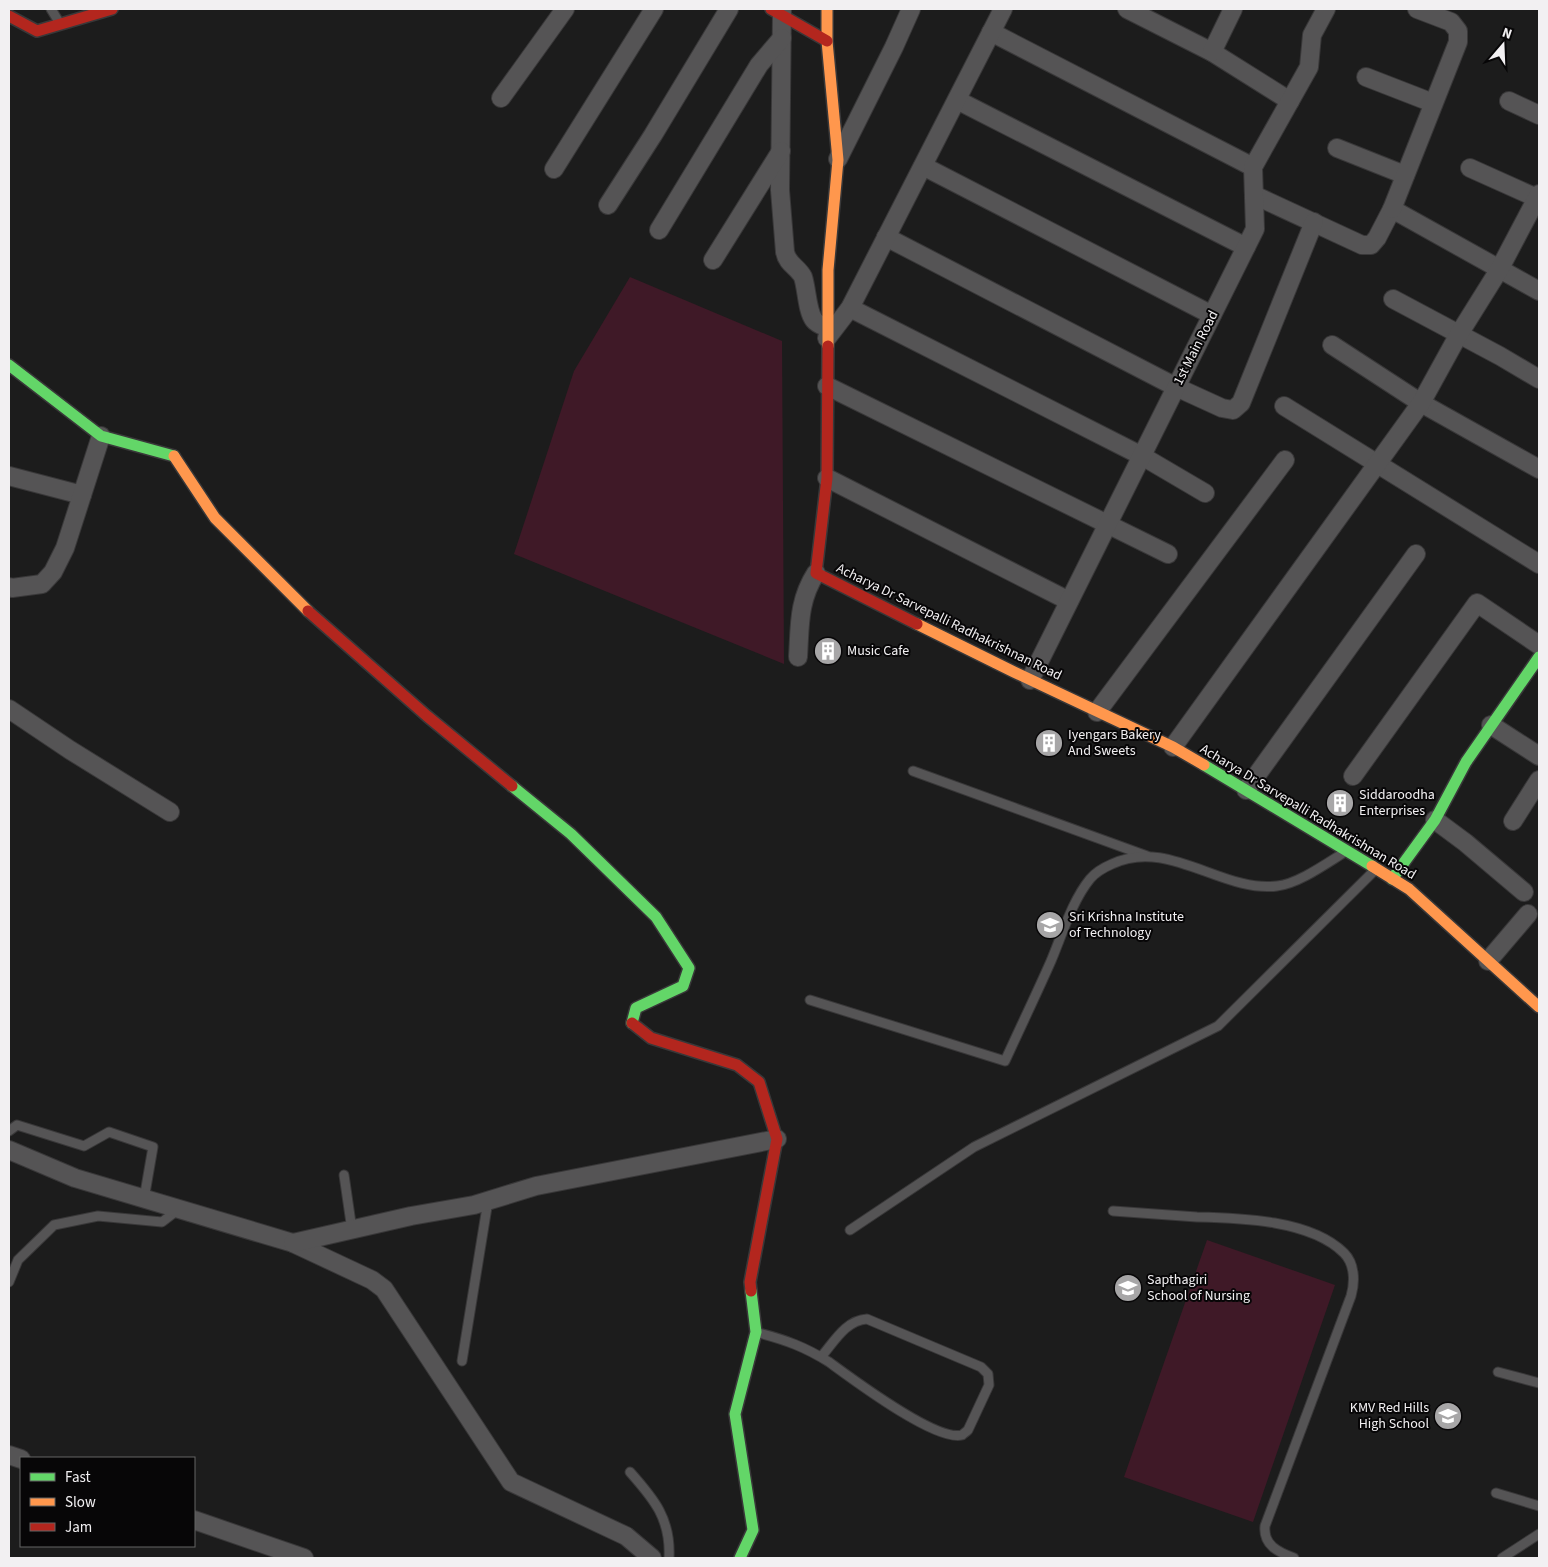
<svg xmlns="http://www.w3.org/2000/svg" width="1548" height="1567" viewBox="0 0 1548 1567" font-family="'Source Sans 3',sans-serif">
	<rect width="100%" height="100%" fill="#1c1c1c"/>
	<g fill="#3f1927">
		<path d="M630 277 782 341 784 664 514 554 574 371Z"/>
		<path d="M1207 1240 1335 1285 1253 1522 1124 1477Z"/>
	</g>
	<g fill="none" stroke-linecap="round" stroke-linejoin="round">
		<defs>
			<g id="lane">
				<path d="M51 9 59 22"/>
				<path d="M913 771 1147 856"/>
				<path d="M810 1000 1005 1061C1020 1028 1036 995 1051 961 1062 935 1072 901 1090 879 1095 873 1105 867 1112 864 1168 837 1222 893 1277 886 1298 884 1327 863 1345 852"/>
				<path d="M9 1131 17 1125 84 1146 109 1132 153 1147 144 1199"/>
				<path d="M344 1175 352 1230"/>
				<path d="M1113 1211C1141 1213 1169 1215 1197 1217 1241 1218 1311 1220 1344 1253 1355 1264 1355 1282 1351 1296L1265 1526C1263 1545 1278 1552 1294 1558"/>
				<path d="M850 1230 974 1147 1218 1026 1374 871"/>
				<path d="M9 1282 18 1260 54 1225 98 1216 162 1222 179 1209"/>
				<path d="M759 1333C786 1340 805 1347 829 1362 851 1378 936 1442 962 1435 963 1434 966 1432 968 1430L989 1385 988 1374 981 1367 867 1319C846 1320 834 1342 821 1357"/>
				<path d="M462 1361 488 1201"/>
				<path d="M1498 1372 1539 1383"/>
				<path d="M630 1472C654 1499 671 1519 669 1558"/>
				<path d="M1496 1493 1539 1506"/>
				<path d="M1502 1558 1539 1534"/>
			</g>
			<g id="street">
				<path d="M782 9 780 190 785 252C787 264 798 267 803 277 807 289 807 311 814 320 817 324 823 326 828 328"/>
				<path d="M1127 9 1212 52 1290 101"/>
				<path d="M991 32 1253 167"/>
				<path d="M1212 52 1233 9"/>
				<path d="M1366 77 1433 103"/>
				<path d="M501 98 565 9"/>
				<path d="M957 100 1246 247"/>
				<path d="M1509 101 1539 115"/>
				<path d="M1337 148 1405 175"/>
				<path d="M838 159 894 47 911 9"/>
				<path d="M923 166 1212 315"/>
				<path d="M1470 168 1539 199"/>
				<path d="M554 169 654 9"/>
				<path d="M1254 195 1362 245H1371L1377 238 1392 209 1539 291"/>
				<path d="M608 205 653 135 729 9"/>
				<path d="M1392 209 1458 42V31L1451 22 1417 9"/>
				<path d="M659 230 759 65 782 38"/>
				<path d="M886 237 1176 387 1222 408 1233 410 1241 403 1314 222"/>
				<path d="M713 260 781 151"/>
				<path d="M1393 299 1500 356 1539 379"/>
				<path d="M850 308 1142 456 1205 493"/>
				<path d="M827 338 850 308 1003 9"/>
				<path d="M1332 345 1421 403 1539 469"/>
				<path d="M827 386 1168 554"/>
				<path d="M1284 406 1539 564"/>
				<path d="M9 476 82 495"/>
				<path d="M827 478 1069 601"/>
				<path d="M9 587 12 588 42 584 53 572 65 548 101 436"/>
				<path d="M798 657C800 626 798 601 816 573"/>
				<path d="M1030 680 1255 229 1253 167 1309 67 1312 35 1326 9"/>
				<path d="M9 709 70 750 170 812"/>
				<path d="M1097 712 1285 460"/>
				<path d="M1491 725 1539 756"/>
				<path d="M1173 747 1421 403 1459 334 1499 270 1539 194"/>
				<path d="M1353 776 1477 603 1539 645"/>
				<path d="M1246 790 1416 554"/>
				<path d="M1435 820 1466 843 1524 892"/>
				<path d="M1513 821 1539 780"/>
				<path d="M1488 961 1528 914"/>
				<path d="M9 1150 75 1178 293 1243 372 1280 384 1289 511 1482 626 1536 652 1558"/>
				<path d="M293 1243 411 1216 474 1205 536 1186 777 1139"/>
				<path d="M9 1455 21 1459"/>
				<path d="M194 1520 304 1558"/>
			</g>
			<g id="fast">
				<path d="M9 365 101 436 174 456"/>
				<path d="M1204 765 1372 866"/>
				<path d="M512 786 571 834 656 917 689 968 683 986 636 1008 632 1023"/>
				<path d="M1392 879 1435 820 1466 762 1539 657"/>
				<path d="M740 1558 753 1530 735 1414 756 1332 751 1291"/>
			</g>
			<g id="slow">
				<path d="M827 9V41L838 160 828 270V346"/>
				<path d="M174 456 215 518 308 611"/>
				<path d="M917 624 1014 672 1173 747 1204 765"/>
				<path d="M1372 866 1409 889 1539 1007"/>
			</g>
			<g id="jam">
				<path d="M771 9 827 41"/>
				<path d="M9 16 37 31 112 9"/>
				<path d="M828 346 827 478 816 573 917 624"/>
				<path d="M308 611 427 716 512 786"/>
				<path d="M632 1023 651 1038 737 1065 759 1082 777 1139 750 1282 751 1291"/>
			</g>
		</defs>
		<use href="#lane" stroke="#393839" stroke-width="11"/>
		<use href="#street" stroke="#393839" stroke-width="20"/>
		<use href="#fast" stroke="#393839" stroke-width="14"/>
		<use href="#slow" stroke="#393839" stroke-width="14"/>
		<use href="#jam" stroke="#393839" stroke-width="14"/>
		<use href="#lane" stroke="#555455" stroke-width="9"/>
		<use href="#street" stroke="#555455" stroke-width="18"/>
		<use href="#fast" stroke="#63d668" stroke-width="11"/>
		<use href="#slow" stroke="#ff974d" stroke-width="11"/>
		<use href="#jam" stroke="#b3261e" stroke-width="11"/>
	</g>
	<defs>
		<symbol id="building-disc" viewBox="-11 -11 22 22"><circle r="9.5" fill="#a7a6a7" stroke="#070607"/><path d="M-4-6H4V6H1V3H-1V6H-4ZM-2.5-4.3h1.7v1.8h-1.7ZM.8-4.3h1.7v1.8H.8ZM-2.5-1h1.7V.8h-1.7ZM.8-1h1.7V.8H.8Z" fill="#fff"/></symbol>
		<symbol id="university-disc" viewBox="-11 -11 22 22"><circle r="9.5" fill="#a7a6a7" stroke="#070607"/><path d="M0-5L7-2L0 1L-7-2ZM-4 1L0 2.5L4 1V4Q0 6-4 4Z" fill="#fff"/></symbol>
		<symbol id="school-disc" viewBox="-11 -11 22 22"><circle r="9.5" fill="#a7a6a7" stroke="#070607"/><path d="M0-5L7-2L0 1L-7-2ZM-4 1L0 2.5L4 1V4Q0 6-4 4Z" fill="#fff"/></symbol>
	</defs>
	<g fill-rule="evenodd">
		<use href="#building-disc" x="812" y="635" width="32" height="32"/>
		<use href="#building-disc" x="1033" y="727" width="32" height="32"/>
		<use href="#building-disc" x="1324" y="787" width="32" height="32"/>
		<use href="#university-disc" x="1034" y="909" width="32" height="32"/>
		<use href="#university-disc" x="1112" y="1272" width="32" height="32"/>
		<use href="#school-disc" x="1432" y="1400" width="32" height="32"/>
	</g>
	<g text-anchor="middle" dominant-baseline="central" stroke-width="4" stroke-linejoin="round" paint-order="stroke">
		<g font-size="14" fill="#f2f0f2" stroke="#070607">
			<text transform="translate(1196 348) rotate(-63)">1st Main Road</text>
			<text transform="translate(949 622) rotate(26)">Acharya Dr Sarvepalli Radhakrishnan Road</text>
			<text transform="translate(1308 812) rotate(31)">Acharya Dr Sarvepalli Radhakrishnan Road</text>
		</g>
		<g font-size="14" fill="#f2f0f2" stroke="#070607" text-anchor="start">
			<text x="847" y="651">Music Cafe</text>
			<text x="1068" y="735">Iyengars Bakery<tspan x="1068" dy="16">And Sweets</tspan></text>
			<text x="1359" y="795">Siddaroodha<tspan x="1359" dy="16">Enterprises</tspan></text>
			<text x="1069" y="917">Sri Krishna Institute<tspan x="1069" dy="16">of Technology</tspan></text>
			<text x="1147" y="1280">Sapthagiri<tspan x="1147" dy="16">School of Nursing</tspan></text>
			<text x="1429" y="1408" text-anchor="end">KMV Red Hills<tspan x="1429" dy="16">High School</tspan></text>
		</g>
	</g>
	<rect width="1548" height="1567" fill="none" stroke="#f2f0f2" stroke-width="20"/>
	<rect x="20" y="1457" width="175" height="90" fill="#070607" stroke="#656465"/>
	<rect x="30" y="1473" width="25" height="8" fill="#63d668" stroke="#656465"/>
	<text x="65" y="1482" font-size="15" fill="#f2f0f2">Fast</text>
	<rect x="30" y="1498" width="25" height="8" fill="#ff974d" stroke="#656465"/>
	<text x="65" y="1507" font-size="15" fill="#f2f0f2">Slow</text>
	<rect x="30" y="1523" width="25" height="8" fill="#b3261e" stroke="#656465"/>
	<text x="65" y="1532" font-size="15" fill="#f2f0f2">Jam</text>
	<g transform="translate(1503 45) rotate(19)" stroke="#070607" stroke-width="4" paint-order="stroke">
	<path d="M0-4L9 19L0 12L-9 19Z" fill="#f2f0f2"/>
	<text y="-8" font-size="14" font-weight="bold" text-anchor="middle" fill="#f2f0f2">N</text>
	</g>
</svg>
